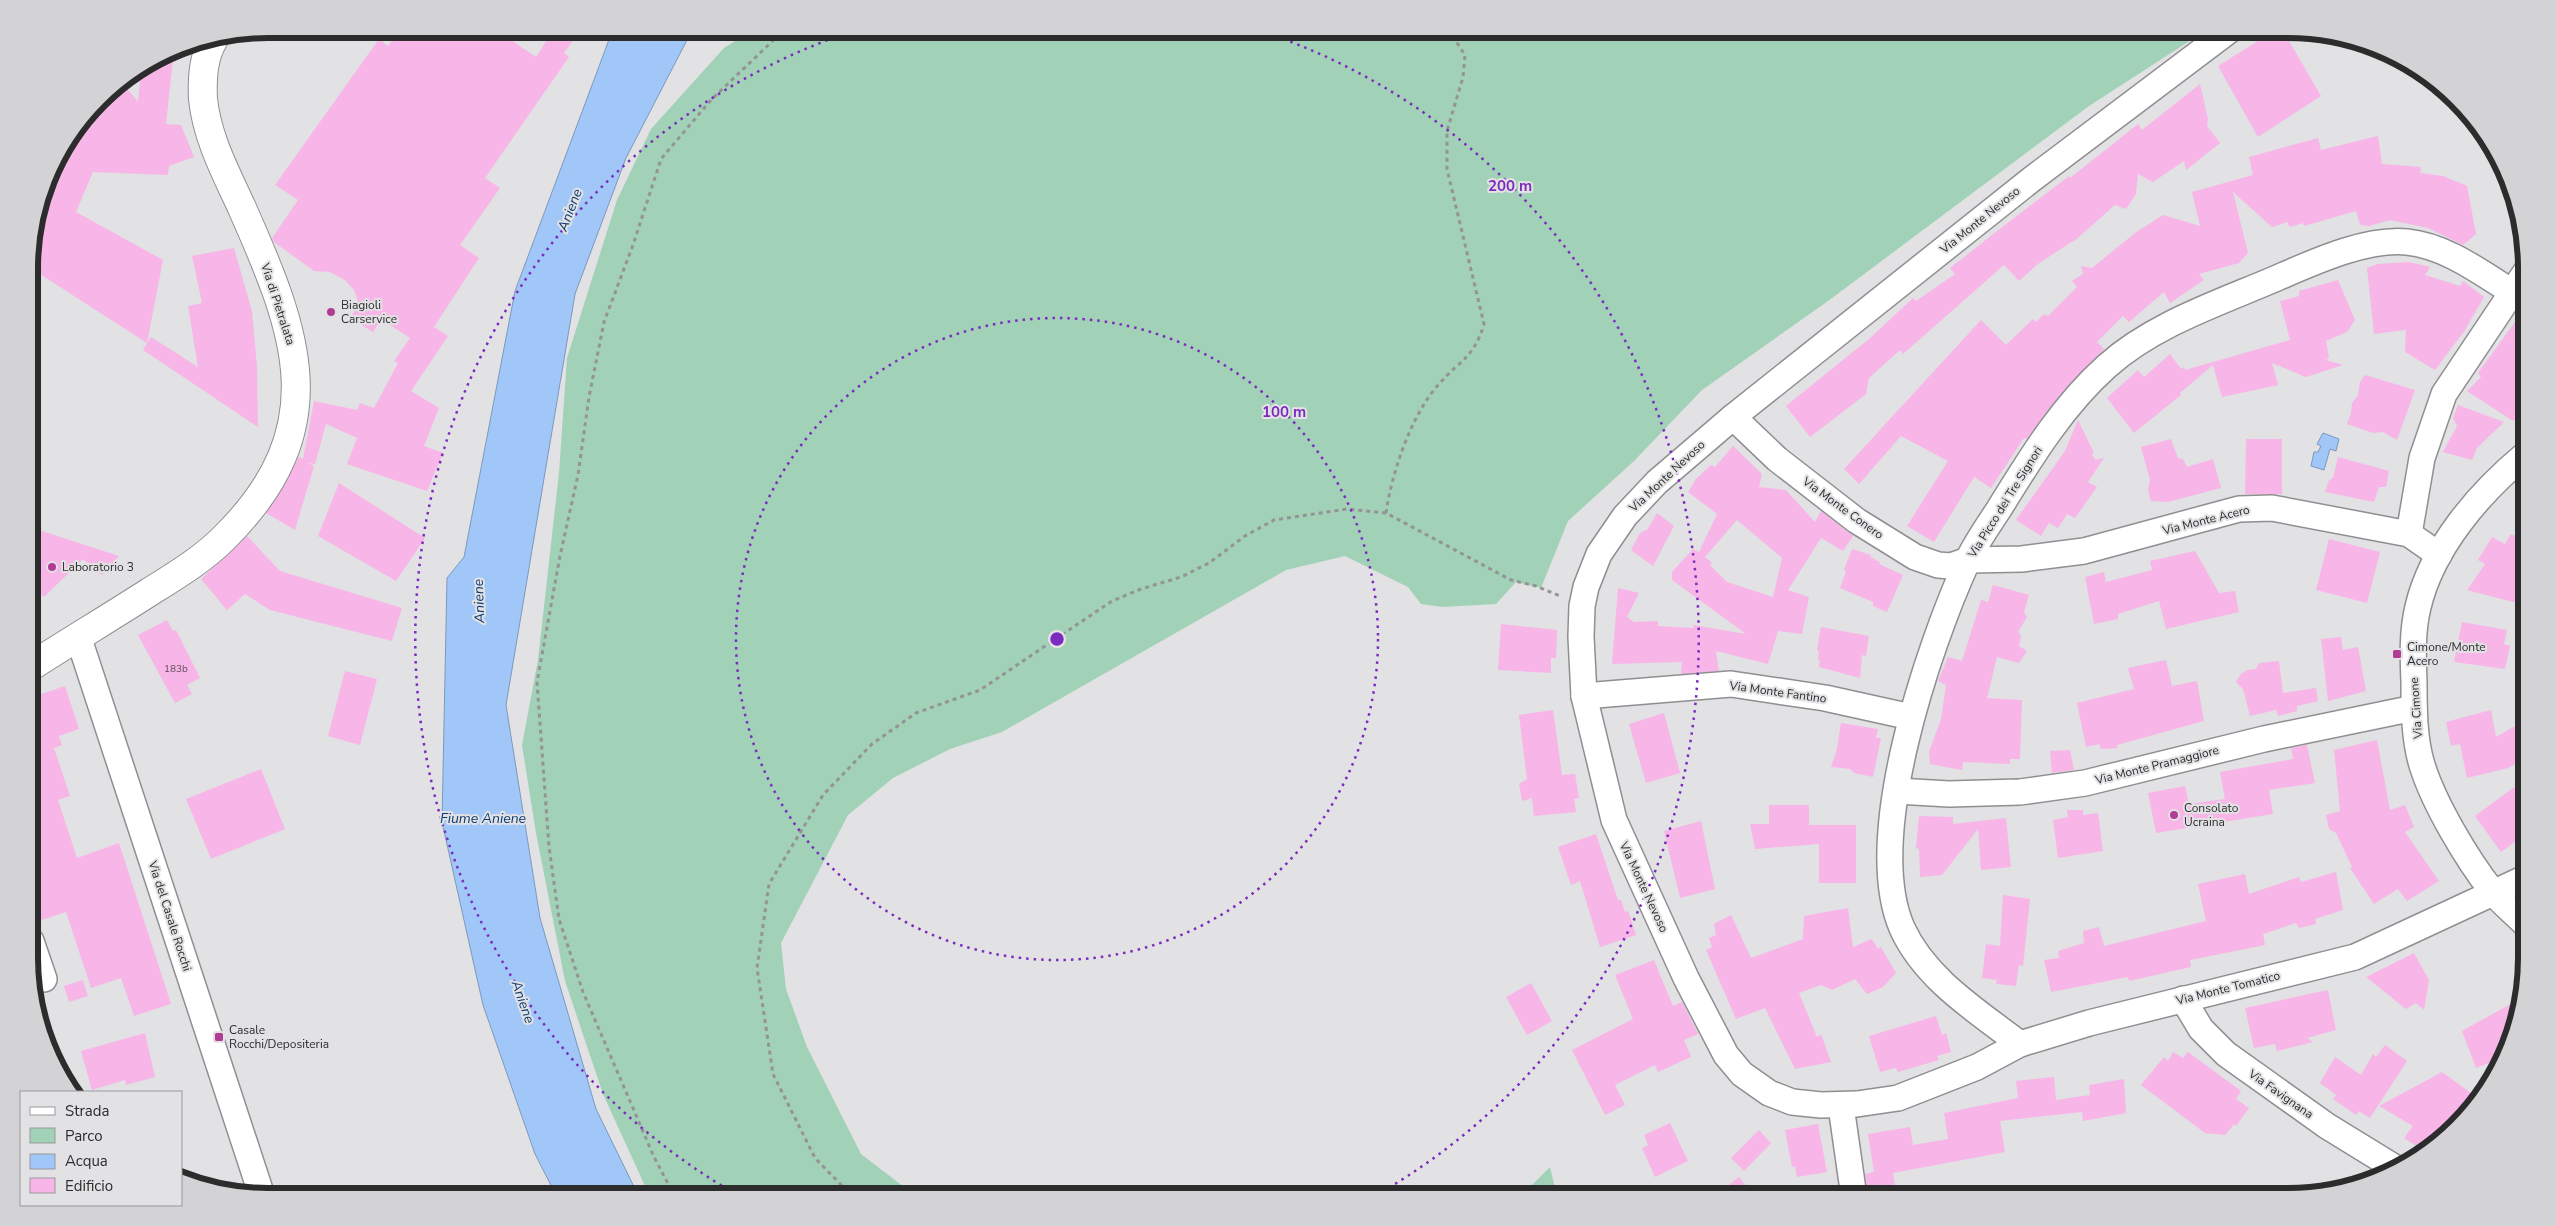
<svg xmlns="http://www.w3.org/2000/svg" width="2556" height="1226" viewBox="0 0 2556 1226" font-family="'Nunito Sans',sans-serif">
	<rect width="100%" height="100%" fill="#e2e1e4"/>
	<g fill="#a1d1b6">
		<path d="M754 29H2208L2089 106 1828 301 1702 390 1634 461 1568 521 1541 588 1516 582 1496 604 1442 607 1421 604 1408 587 1345 556 1286 570 1002 732 950 749 893 778 848 815 781 943 786 989 807 1047 861 1154 917 1197H650L603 1094 565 981 536 833 522 745 538 660 559 473 567 358 617 200 651 129 724 48Z"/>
		<path d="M1550 1167 1557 1197H1520Z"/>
	</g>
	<g fill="#a0c7f8" stroke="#7d98bb">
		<path d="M613 29H697L687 40 626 158 575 294 506 705 540 918 596 1109 639 1197H557L535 1154 483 1005 442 822 447 578 464 557 515 291Z"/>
		<path d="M2323 433 2339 439 2336 451 2330 449 2324 470 2311 466 2314 452H2318L2321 446 2317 444Z"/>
	</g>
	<g fill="#f8b5e8" fill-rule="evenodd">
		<path d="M401 29H495L536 57 554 29H581L564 53 569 57 485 178 500 188 460 245 479 258 434 327 448 336 411 391 439 408 424 446 443 453 427 491 347 464 357 438 326 424 315 464 308 463 314 466 295 530 266 513 299 457 303 459 314 401 357 410 360 403 374 408 398 363 394 361 410 338 381 319 373 332 350 318 359 305 354 290 345 280 330 272 314 271 274 242 272 238 298 200 275 185 379 39 388 46Z"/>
		<path d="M2277 29H2282L2321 96 2258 137 2218 66Z"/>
		<path d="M158 58 173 60 166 124 181 125 194 157 169 166 168 175 93 172 76 212 163 260 147 343 29 267V252L54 162 110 88 121 81 138 102 141 69Z"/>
		<path d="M2200 84 2208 119 2207 126 2220 143 2186 170 2184 161 2153 182 2138 174 2136 194 2126 209 2115 205 2073 242V241L2038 264 2019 281 2004 265 1903 354 1900 350 1869 378 1866 394 1810 437 1786 406 1869 339 1913 298 1916 301 1955 274 1950 268 2001 228 2069 176 2070 178 2138 124 2142 130Z"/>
		<path d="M2378 136 2382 164 2421 167 2420 173 2443 176 2467 186 2476 234 2463 245 2428 228 2390 220 2369 226 2360 225 2356 211 2304 226 2303 223 2290 227 2287 222 2272 227 2233 192 2248 253 2239 263 2199 274 2204 280 2170 303 2164 292 2129 322 2123 316 2097 342 2104 349 2065 389 2027 439 2024 438 1991 488 1974 477 1934 542 1907 526 1948 461 1901 436 1859 484 1844 469 1981 320 2006 345 2033 319 2036 322 2044 314 2048 316 2077 287 2072 281 2083 274 2081 266 2092 268 2135 233 2163 215 2200 226 2192 192 2253 175 2249 157 2318 138 2321 150Z"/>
		<path d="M234 248 252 311 257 367 258 427 143 350 151 337 198 367 188 306 202 303 192 256Z"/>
		<path d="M2409 262 2430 267 2425 275 2460 286 2463 281 2484 297 2465 330 2435 370 2405 352 2406 330 2374 334 2367 268 2377 264Z"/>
		<path d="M2338 280 2355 320 2347 332 2326 341 2329 358 2326 360 2343 365 2306 377 2272 363 2278 385 2222 397 2213 365 2180 393 2181 395 2134 433 2107 398 2138 370 2144 377 2170 354 2181 369 2184 367 2185 370 2290 340 2280 301 2299 296V291Z"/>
		<path d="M2515 322 2526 330V410L2513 421 2467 391 2481 377 2478 373Z"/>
		<path d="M2365 375 2415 390 2397 440 2383 432 2373 433 2347 424 2351 413 2352 403 2358 395 2360 382Z"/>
		<path d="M2458 405 2504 422 2477 448 2472 460 2443 452 2457 426 2453 418Z"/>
		<path d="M2078 420 2094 453 2092 454 2095 460 2104 458 2088 482 2097 487 2075 518 2067 514 2058 528 2049 523 2041 536 2016 520 2065 451Z"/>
		<path d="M2171 439 2178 458 2183 459 2187 467 2213 459 2221 488 2168 502 2151 501 2148 490 2150 480 2141 447Z"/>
		<path d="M2246 439H2282V494H2245Z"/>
		<path d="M1733 446 1762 474 1759 487 1786 490 1815 522 1821 511 1853 536 1843 551 1821 538 1788 590 1809 597 1802 634 1778 631 1768 664 1716 651 1719 671 1681 674 1682 662 1612 664 1618 588 1639 593 1627 617 1634 622 1658 621V626L1693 628V625L1746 634 1672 580V572L1693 549 1699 552 1717 514 1688 492 1696 479 1711 465 1715 467ZM1737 520 1782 558 1773 597 1727 582 1710 565 1712 563 1705 557Z"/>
		<path d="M2338 457 2389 471 2386 487H2379L2374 502 2325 492 2329 480 2333 478Z"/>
		<path d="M339 483 425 538 396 581 318 536Z"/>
		<path d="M1657 513 1674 526 1653 566 1631 550 1640 533 1648 529Z"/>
		<path d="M30 527 57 536 119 556 102 575 83 559 44 597 30 583Z"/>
		<path d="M2511 534 2526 542V597L2521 604 2467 590 2485 564 2478 560 2492 537 2505 544Z"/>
		<path d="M247 536 280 571 402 608 392 641 270 610 245 594 227 610 201 579Z"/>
		<path d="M2329 539 2380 552 2367 603 2316 590Z"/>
		<path d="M1852 549 1871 555 1870 557 1880 562 1879 564 1903 575 1887 612 1873 606V602L1840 588 1846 572 1844 570Z"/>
		<path d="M2195 551 2219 593 2235 591 2239 612 2166 629 2159 601 2118 614V619L2094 624 2085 577 2104 572 2106 582 2152 570 2150 561Z"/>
		<path d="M1993 585 2029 595 2024 612 2027 617 2018 632 2021 636 2019 646 2027 651 2019 663 1997 657 1987 698 2022 700 2020 759H2010V764L1963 762 1962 770 1930 764 1929 752 1941 719 1946 685 1938 681 1948 657 1962 661 1981 600 1988 602Z"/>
		<path d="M167 620 173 631 176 630 200 678 187 685 192 694 175 703 138 635Z"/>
		<path d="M2462 622 2507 630 2504 644 2510 646 2505 669 2454 662Z"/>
		<path d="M1501 624 1557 630 1556 658H1551V673L1498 670Z"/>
		<path d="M1821 627 1869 636 1866 656 1862 655 1860 678 1819 667 1820 660H1818L1819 651 1817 650Z"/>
		<path d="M2341 637 2343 650 2358 647 2366 691 2328 701 2321 639Z"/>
		<path d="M2166 660 2172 686 2197 681 2204 721 2117 745 2118 748 2101 749 2099 744 2086 747 2077 703 2134 689 2128 668Z"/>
		<path d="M2279 661 2283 693 2316 688 2318 701 2297 706V711L2278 716 2276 710 2250 716 2243 689 2236 682 2241 674 2247 670 2256 669 2259 663Z"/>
		<path d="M345 671 377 679 360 745 328 736Z"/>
		<path d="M65 686 79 729 59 736 62 745 54 748 70 796 58 800 77 858 119 843 171 1004 134 1016 121 978 91 988 66 912 35 922 31 908 30 698Z"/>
		<path d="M1553 710 1562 775 1575 774 1579 798 1574 799 1576 812 1534 816 1532 798 1522 801 1519 784 1527 779 1519 715Z"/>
		<path d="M2491 710 2496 737 2527 719V757L2508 768 2467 778 2460 744 2451 746 2446 722Z"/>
		<path d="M1664 713 1680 773 1646 783 1629 724Z"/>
		<path d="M1841 723 1878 729 1876 738H1881L1873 777 1854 773 1850 769 1831 767 1837 749Z"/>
		<path d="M2377 740 2390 810 2405 805 2414 827 2405 832 2439 881 2407 901 2398 889 2374 904 2350 868 2352 867 2336 833 2329 829 2326 815 2340 811 2334 750Z"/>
		<path d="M2307 745 2315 783 2269 790 2273 814 2156 833 2148 793 2185 786 2189 804 2225 799 2220 772 2293 759 2291 748Z"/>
		<path d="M2070 750 2074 770 2052 773 2050 751Z"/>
		<path d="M261 769 285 829 211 859 186 799Z"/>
		<path d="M2517 785 2527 798V858L2515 842 2501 852 2475 816Z"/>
		<path d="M1769 805H1809V825H1856V883H1819V844L1755 849 1750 824H1769Z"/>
		<path d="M2067 810H2083V815L2098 813 2103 851 2058 858 2053 820 2068 817Z"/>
		<path d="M1919 816 1953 817V824L2006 818 2011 867 1981 870 1978 829 1942 875 1920 877 1919 849 1916 848Z"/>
		<path d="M1701 821 1715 889 1680 898 1664 831Z"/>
		<path d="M1596 834 1618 900H1621L1625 912 1628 911 1636 935 1600 947 1580 881 1571 885 1558 847Z"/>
		<path d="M2336 872 2343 910 2315 919 2316 924 2299 928 2296 923 2263 934 2265 945 2190 960 2191 967 2129 981 2128 977 2051 992 2044 960 2059 958 2058 951 2084 943 2083 931 2099 927 2104 946 2206 921 2198 884 2245 874 2249 894 2299 877 2301 882Z"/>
		<path d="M2003 895 2030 899 2023 966 2019 965 2016 986 1996 984 1997 980 1982 978 1986 944 2000 946Z"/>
		<path d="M1848 908 1853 947 1872 939 1878 949 1881 947 1896 973 1883 987 1867 994 1855 979 1832 990 1821 985 1799 993 1817 1037 1821 1034 1831 1062 1795 1069 1765 1008 1736 1019 1706 950 1712 947 1709 938 1716 935 1714 924 1731 915 1751 958 1803 939 1804 916Z"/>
		<path d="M2414 953 2429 980 2424 1010 2416 1003 2406 1009 2366 977Z"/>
		<path d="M1654 960 1673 1006 1682 1002 1698 1034 1684 1040 1691 1057 1658 1072 1655 1065 1615 1085 1625 1105 1605 1115 1572 1050 1633 1019 1615 975Z"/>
		<path d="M83 980 88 996 69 1002 64 986Z"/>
		<path d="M1531 983 1552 1021 1527 1035 1506 997Z"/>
		<path d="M2328 990 2336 1030 2307 1038 2313 1042 2277 1051 2275 1044 2254 1048 2245 1008Z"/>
		<path d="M2518 1000 2504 1057 2476 1068 2462 1031Z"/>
		<path d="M1936 1016 1942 1035 1946 1033 1951 1052 1937 1056 1939 1060 1898 1072 1896 1068 1880 1072 1869 1036Z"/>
		<path d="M145 1033 155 1077 126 1085 125 1080 92 1090 81 1051Z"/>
		<path d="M2385 1045 2407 1061 2370 1118 2359 1111 2356 1115 2333 1099 2336 1095 2320 1083 2335 1057 2361 1075 2373 1054 2376 1057Z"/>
		<path d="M2173 1052 2183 1058 2188 1052 2241 1091 2236 1099 2249 1108 2236 1126 2234 1124 2225 1135 2205 1133 2141 1085 2164 1057 2168 1061Z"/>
		<path d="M2442 1072 2479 1099 2468 1116 2426 1152 2404 1138 2413 1126 2379 1106Z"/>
		<path d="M2054 1077 2056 1100 2090 1095 2089 1085 2124 1079 2126 1113 2083 1121 2082 1112 2000 1121 2005 1152 1893 1173 1896 1192 1879 1195 1878 1190 1868 1192 1865 1174 1874 1172 1868 1134 1910 1127 1913 1145 1948 1139 1944 1113 2018 1098 2016 1081Z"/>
		<path d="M1670 1123 1688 1161 1655 1177 1642 1148 1648 1145 1644 1135Z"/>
		<path d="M1818 1124 1827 1172 1797 1177 1795 1166 1792 1167 1785 1130Z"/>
		<path d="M1759 1130 1771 1143 1744 1171 1731 1158Z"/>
		<path d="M1739 1177 1755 1197H1714Z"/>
	</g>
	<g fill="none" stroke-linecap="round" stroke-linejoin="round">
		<defs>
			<g id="street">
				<path d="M2231 29 2032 179 1733 417 1657 482 1625 516 1599 554 1586 587 1582 606 1581 637 1584 696 1614 820 1686 978 1726 1055 1742 1074 1769 1093 1792 1102 1821 1105 1857 1104 1898 1098 1977 1067 2020 1044 2089 1023 2355 957 2523 879"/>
				<path d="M1733 417 1777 459 1857 521 1915 557 1938 565 1951 566 1968 560 2022 559 2084 551 2239 509 2272 508 2409 534 2439 555"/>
				<path d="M2526 454C2480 492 2432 547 2418 607 2412 631 2413 657 2414 682 2414 709 2414 739 2422 765 2434 804 2467 859 2492 891 2502 904 2516 914 2527 926"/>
				<path d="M2409 534 2422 458 2444 394 2525 273"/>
				<path d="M78 636 262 1196"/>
				<path d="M1584 696 1731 684 1825 698 1911 717"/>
				<path d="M1897 791 1949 794 2020 792 2085 783 2264 739 2414 708"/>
				<path d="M31 941 44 979"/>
				<path d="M2183 999 2201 1029 2226 1054 2327 1126 2397 1169"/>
				<path d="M2020 1044C1977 1011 1925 979 1902 928 1863 838 1928 648 1967 562 1975 544 1988 526 1999 509 2030 459 2062 406 2107 366 2154 324 2219 303 2277 278 2314 262 2366 238 2407 242 2446 246 2480 272 2512 292"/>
				<path d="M1841 1106 1854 1197"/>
			</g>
			<path id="secondary" d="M30 667C69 642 109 618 148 593 175 576 202 560 224 538 335 428 298 334 242 208 226 173 207 138 203 99 202 78 203 57 214 39"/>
		</defs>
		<use href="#street" stroke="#8f8e91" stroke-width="28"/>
		<use href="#secondary" stroke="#8f8e91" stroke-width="30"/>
		<g stroke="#949396" stroke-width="3" stroke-dasharray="4 4" stroke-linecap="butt">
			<path d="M1386 513C1392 472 1411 415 1439 384 1460 360 1474 358 1484 324L1447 169V131L1463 77 1465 55 1448 29"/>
			<path d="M675 1197 654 1157 583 992 559 919 549 847 537 682 560 556 578 475 589 397 604 322 633 245 661 159 711 100 785 29"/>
			<path d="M853 1197 815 1158 773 1074 757 968 769 884 823 795 872 744 916 713 980 690 1112 601 1141 589 1181 577 1209 563 1245 536 1274 520 1347 509 1386 513 1511 580 1536 586 1560 596"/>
		</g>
		<use href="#street" stroke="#fff" stroke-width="25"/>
		<use href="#secondary" stroke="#fff" stroke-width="28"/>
	</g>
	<g fill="none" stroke="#7b2cbf" stroke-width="2.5" stroke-dasharray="2.5 5">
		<circle cx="1057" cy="639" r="321"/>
		<path d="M741 1197A641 641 0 0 1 859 29M1255 29A641 641 0 0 1 1373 1197"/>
	</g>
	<g fill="#b23c94" stroke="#e2e1e4" stroke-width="2">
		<circle cx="331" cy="312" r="5"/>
		<circle cx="52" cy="567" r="5"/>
		<rect x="2392" y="649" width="10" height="10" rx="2.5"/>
		<circle cx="2174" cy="815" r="5"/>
		<rect x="214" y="1032" width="10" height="10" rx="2.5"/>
	</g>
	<g text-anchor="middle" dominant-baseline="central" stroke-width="4" stroke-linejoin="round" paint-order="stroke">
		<g font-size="10" fill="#5f4e5c">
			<text x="176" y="669">183b</text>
		</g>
		<g font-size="12" fill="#2c2c2d" stroke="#e2e1e4">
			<text transform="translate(1980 220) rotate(-39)">Via Monte Nevoso</text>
			<text transform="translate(278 304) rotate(72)">Via di Pietralata</text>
			<text transform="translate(1667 476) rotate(-43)">Via Monte Nevoso</text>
			<text transform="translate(2005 502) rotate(-58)">Via Picco dei Tre Signori</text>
			<text transform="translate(1843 508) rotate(36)">Via Monte Conero</text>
			<text transform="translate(2206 520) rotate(-14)">Via Monte Acero</text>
			<text transform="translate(1778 692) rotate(8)">Via Monte Fantino</text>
			<text transform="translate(2416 708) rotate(-94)">Via Cimone</text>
			<text transform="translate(2157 765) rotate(-14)">Via Monte Pramaggiore</text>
			<text transform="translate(1644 887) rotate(65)">Via Monte Nevoso</text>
			<text transform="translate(170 916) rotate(72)">Via del Casale Rocchi</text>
			<text transform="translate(2228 988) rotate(-14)">Via Monte Tomatico</text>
			<text transform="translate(2281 1094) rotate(35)">Via Favignana</text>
		</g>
		<g font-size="12" fill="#2c2c2d" stroke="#e2e1e4" text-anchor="start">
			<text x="341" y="305">Biagioli<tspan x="341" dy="14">Carservice</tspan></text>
			<text x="62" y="567">Laboratorio 3</text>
			<text x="2407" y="647">Cimone/Monte<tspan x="2407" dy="14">Acero</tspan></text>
			<text x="2184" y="808">Consolato<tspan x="2184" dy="14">Ucraina</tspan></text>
			<text x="229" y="1030">Casale<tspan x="229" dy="14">Rocchi/Depositeria</tspan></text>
		</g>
		<g font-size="14" font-style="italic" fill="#0d3c72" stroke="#e2e1e4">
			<text transform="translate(570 210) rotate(-69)">Aniene</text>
			<text transform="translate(479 601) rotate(-92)">Aniene</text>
			<text x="483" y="818">Fiume Aniene</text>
			<text transform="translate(523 1002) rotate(71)">Aniene</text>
		</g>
	</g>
	<path d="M0 0H2556V1226H0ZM268 38H2288A230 230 0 0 1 2518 268V958A230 230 0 0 1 2288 1188H268A230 230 0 0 1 38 958V268A230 230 0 0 1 268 38Z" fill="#d3d3d5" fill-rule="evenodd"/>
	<path fill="none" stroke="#2c2c2d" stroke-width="6" d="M268 38H2288A230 230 0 0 1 2518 268V958A230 230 0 0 1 2288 1188H268A230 230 0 0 1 38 958V268A230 230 0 0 1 268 38Z"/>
	<circle cx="1057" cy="639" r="8" fill="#7b2cbf" stroke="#e2e1e4" stroke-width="2.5"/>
	<g font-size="15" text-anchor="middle" font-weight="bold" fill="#7b2cbf" stroke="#e2e1e4" stroke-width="4" stroke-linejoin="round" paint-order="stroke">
		<text x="1510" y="191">200 m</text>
		<text x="1284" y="417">100 m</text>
	</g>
	<rect x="20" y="1091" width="162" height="115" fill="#e2e1e4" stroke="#99999b"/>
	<rect x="30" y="1107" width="25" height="8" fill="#ffffff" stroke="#99999b"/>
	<text x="65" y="1116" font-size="15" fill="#2c2c2d">Strada</text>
	<rect x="30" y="1128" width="25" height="15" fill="#a1d1b6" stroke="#99999b"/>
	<text x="65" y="1141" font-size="15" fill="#2c2c2d">Parco</text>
	<rect x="30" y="1154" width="25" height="15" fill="#a0c7f8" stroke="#99999b"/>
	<text x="65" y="1166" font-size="15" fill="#2c2c2d">Acqua</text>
	<rect x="30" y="1178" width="25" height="15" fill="#f8b5e8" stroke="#99999b"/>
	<text x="65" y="1191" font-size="15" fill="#2c2c2d">Edificio</text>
</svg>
